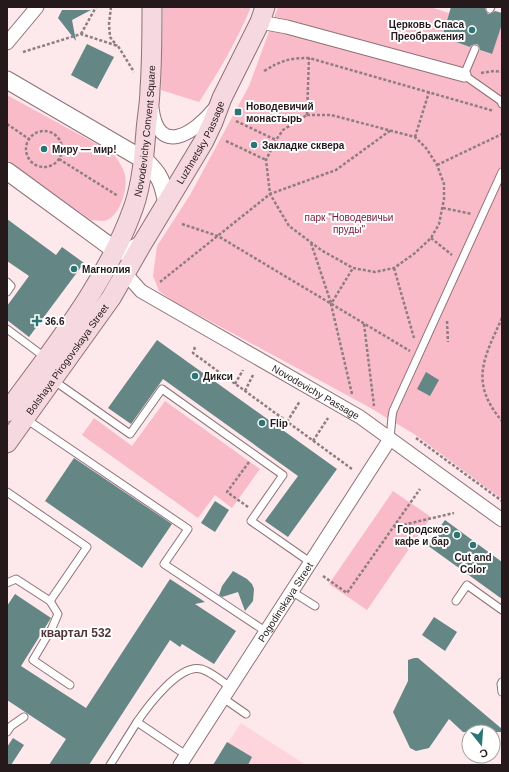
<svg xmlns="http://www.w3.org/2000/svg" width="509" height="772" viewBox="0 0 509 772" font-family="Helvetica,sans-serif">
	<rect width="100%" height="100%" fill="#fde8ec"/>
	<path fill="#ffd5dd" d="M241 723 306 765H213Z"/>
	<g fill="#fabbc9">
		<path d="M163 7H251C237 41 219 71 199 102L161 90Z"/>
		<path d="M278 7 397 8 430 7 449 13 442 37 491 54 502 24V499L414 434 367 406 173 301 159 291 153 276 157 246 190 195 249 86Z"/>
		<path d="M7 95 113 153C118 160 123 167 125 175 128 189 120 215 107 220 102 222 96 220 91 220L7 160Z"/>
		<path d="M165 401 260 469 232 508 215 495 198 518 82 435 94 418 132 446Z"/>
		<path d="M393 491 431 517 367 610 329 584Z"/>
	</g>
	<g fill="#648685">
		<path d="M451 7H483L485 8 486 11 488 14 492 13 495 11 502 13V24L492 54 480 50 479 46 477 44 472 45 470 47 442 37Z"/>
		<path d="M62 10H91L72 20 76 41 58 18Z"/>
		<path d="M87 44 114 57 97 89 71 75Z"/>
		<path d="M7 219 56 255 62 247 84 263 29 337 7 320V306L29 276 7 261Z"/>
		<path d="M157 340 337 469 288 537 265 521 298 476 163 379 131 424 108 408Z"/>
		<path d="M426 372 439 380 430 396 417 389Z"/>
		<path d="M74 458 172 524 142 568 45 501Z"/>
		<path d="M215 501 229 510 215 532 201 523Z"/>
		<path d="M445 520 502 562V599L427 545Z"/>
		<path d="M233 571 247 579 252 584 254 589 253 601 245 611 238 592 222 597 219 595 222 586Z"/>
		<path d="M170 579 205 602 195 604 236 631 214 664 182 644 180 647 170 640 89 765H49L66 739 7 700V606L15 594 51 618 21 666 86 708Z"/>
		<path d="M434 617 457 632 445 651 422 635Z"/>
		<path d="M414 658H418L502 729V732H463L449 719 429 748 416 751 410 748 393 712 408 681V660Z"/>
		<path d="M13 738 24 745 11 765H7V747Z"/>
		<path d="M227 742 252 757 248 765H213Z"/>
	</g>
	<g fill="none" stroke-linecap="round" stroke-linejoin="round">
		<defs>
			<g id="service">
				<path d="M490 9 491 7"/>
				<path d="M475 49 464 75 501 101 502 104"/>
				<path d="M7 282 11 286 7 292"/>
				<path d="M7 329 46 358"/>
				<path d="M53 380 130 434 162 389 283 475 251 521 310 562"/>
				<path d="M26 419 188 529 164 564 265 631"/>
				<path d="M390 439 392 417 393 411 502 172"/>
				<path d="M7 492 87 547 50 601 16 579 7 583"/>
				<path d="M291 591 315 606"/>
				<path d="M50 601 58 614 52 628 33 660 70 685"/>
				<path d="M456 601 467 585 502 610"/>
				<path d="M502 682 501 684 502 692"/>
				<path d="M223 698 246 714"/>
				<path d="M137 722C148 706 179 664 201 669 210 671 223 682 230 687"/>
				<path d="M7 732 11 726 24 717"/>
				<path d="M110 765 137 722 186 755"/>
			</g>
			<g id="minor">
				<path d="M260 22 287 27 464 75"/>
				<path d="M7 43 37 7"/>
				<path d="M152 108C158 158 195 133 215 108"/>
				<path id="s1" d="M125 273 141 291 360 417 502 520"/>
				<path id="s2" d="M180 765 390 439"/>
			</g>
			<g id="tertiary">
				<path d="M7 80 144 160C160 174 163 183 167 204"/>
				<path d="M7 171 115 250 128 252 142 244"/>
			</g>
			<g id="secondary">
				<path id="s3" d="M7 412C54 347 107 283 134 206 142 182 144 156 146 131 147 117 150 103 150 89 152 62 152 34 152 7"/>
				<path id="s4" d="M7 443 111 298 142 244 204 141 213 122 222 98 260 22 265 7"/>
			</g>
		</defs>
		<use href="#service" stroke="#8f7177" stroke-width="9"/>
		<use href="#minor" stroke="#8f7177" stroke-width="15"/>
		<use href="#tertiary" stroke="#8f7177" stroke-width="19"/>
		<use href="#secondary" stroke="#8f7177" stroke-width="21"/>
		<g stroke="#8e7d81" stroke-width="2.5" stroke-dasharray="3 2" stroke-linecap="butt">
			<path d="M111 7 109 24 110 37 117 46"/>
			<path d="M81 34 96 7"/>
			<path d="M23 52 81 34 118 46 134 72"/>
			<path d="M264 71C281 61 288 58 309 58L494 111"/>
			<path d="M481 73 494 71 502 72"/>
			<path d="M307 115H331L415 137 426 148 437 165 444 184V199L439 224 431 238 415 253 394 268 375 272 353 268 321 250 289 226 270 194 266 160 276 140 283 130Z"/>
			<path d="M307 115 309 58"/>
			<path d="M236 121 276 140"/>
			<path d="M7 124 29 139"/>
			<circle cx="44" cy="149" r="18"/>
			<path d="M415 137 429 92"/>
			<path d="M226 141 266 160"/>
			<path d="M59 159 118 196"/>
			<path d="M437 165 502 134"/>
			<path d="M443 208 472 214"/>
			<path d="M182 224 218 236 410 351"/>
			<path d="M431 238 452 255"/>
			<path d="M311 243 331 303"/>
			<path d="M394 268 414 338"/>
			<path d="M160 282 270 194 336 170 391 130"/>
			<path d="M502 318C484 358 469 382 502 421"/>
			<path d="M447 321 448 342"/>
			<path d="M364 324 374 406"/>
			<path d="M195 347 193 353 352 469"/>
			<path d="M235 384 243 370"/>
			<path d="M245 391 253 375"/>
			<path d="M352 394 331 304 353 268"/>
			<path d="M287 422 300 401"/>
			<path d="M416 438 502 501"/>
			<path d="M313 441 328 418"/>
			<path d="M248 507 227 492 249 462"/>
			<path d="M394 527 454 513"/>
			<path d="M323 576 347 593 420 489"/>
		</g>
		<use href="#service" stroke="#fff" stroke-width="7"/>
		<use href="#minor" stroke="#fff" stroke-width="13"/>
		<use href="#tertiary" stroke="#fff" stroke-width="17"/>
		<use href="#secondary" stroke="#f6d9e0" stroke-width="19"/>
	</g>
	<g fill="#2b7574" stroke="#fff" stroke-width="1.5">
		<circle cx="472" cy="30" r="4"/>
		<rect x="234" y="108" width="8" height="8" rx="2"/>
		<circle cx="254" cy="145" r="4"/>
		<circle cx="44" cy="149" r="4"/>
		<circle cx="74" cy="269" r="4"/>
		<path d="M35 315h4v4h4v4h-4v4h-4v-4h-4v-4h4z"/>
		<circle cx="195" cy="376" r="4"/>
		<circle cx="262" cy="423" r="4"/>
		<circle cx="457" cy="535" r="4"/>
		<circle cx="473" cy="545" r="4"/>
	</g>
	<g text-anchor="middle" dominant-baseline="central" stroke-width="4" stroke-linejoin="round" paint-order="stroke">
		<g font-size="10" font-weight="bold" fill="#25191c" stroke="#fff" text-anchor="start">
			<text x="464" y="24" text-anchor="end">Церковь Спаса<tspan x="464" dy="12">Преображения</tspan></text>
			<text x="246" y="106">Новодевичий<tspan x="246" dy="12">монастырь</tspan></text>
			<text x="262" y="145">Закладке сквера</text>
			<text x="52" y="149">Миру — мир!</text>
			<text x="82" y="269">Магнолия</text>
			<text x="45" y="321">36.6</text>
			<text x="203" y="376">Дикси</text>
			<text x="270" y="423">Flip</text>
			<text x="449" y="529" text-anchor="end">Городское<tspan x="449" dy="12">кафе и бар</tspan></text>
			<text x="473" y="557" text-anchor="middle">Cut and<tspan x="473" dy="12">Color</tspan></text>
		</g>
		<g font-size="10" fill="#25191c" stroke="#fff">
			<text stroke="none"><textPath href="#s3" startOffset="319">Novodevichy Convent Square</textPath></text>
			<text stroke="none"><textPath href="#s4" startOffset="358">Luzhnetsky Passage</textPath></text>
			<text stroke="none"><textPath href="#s4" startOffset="103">Bolshaya Pirogovskaya Street</textPath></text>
			<text stroke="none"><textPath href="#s1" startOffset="226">Novodevichy Passage</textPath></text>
			<text stroke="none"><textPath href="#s2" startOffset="194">Pogodinskaya Street</textPath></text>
		</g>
		<g font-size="10" fill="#74183a" stroke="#fff">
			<text x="349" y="217">парк "Новодевичьи<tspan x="349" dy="12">пруды"</tspan></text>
		</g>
		<g font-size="12" font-weight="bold" fill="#4f353b" stroke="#fff">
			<text x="76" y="633">квартал 532</text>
		</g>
	</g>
	<rect width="509" height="772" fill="none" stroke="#25191c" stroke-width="16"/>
	<g transform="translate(481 744) rotate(163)"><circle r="19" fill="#ffffff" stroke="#a8a3a4"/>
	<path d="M0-3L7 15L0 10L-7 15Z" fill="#2b7574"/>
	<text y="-6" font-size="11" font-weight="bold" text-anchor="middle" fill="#25191c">С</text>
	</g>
</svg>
